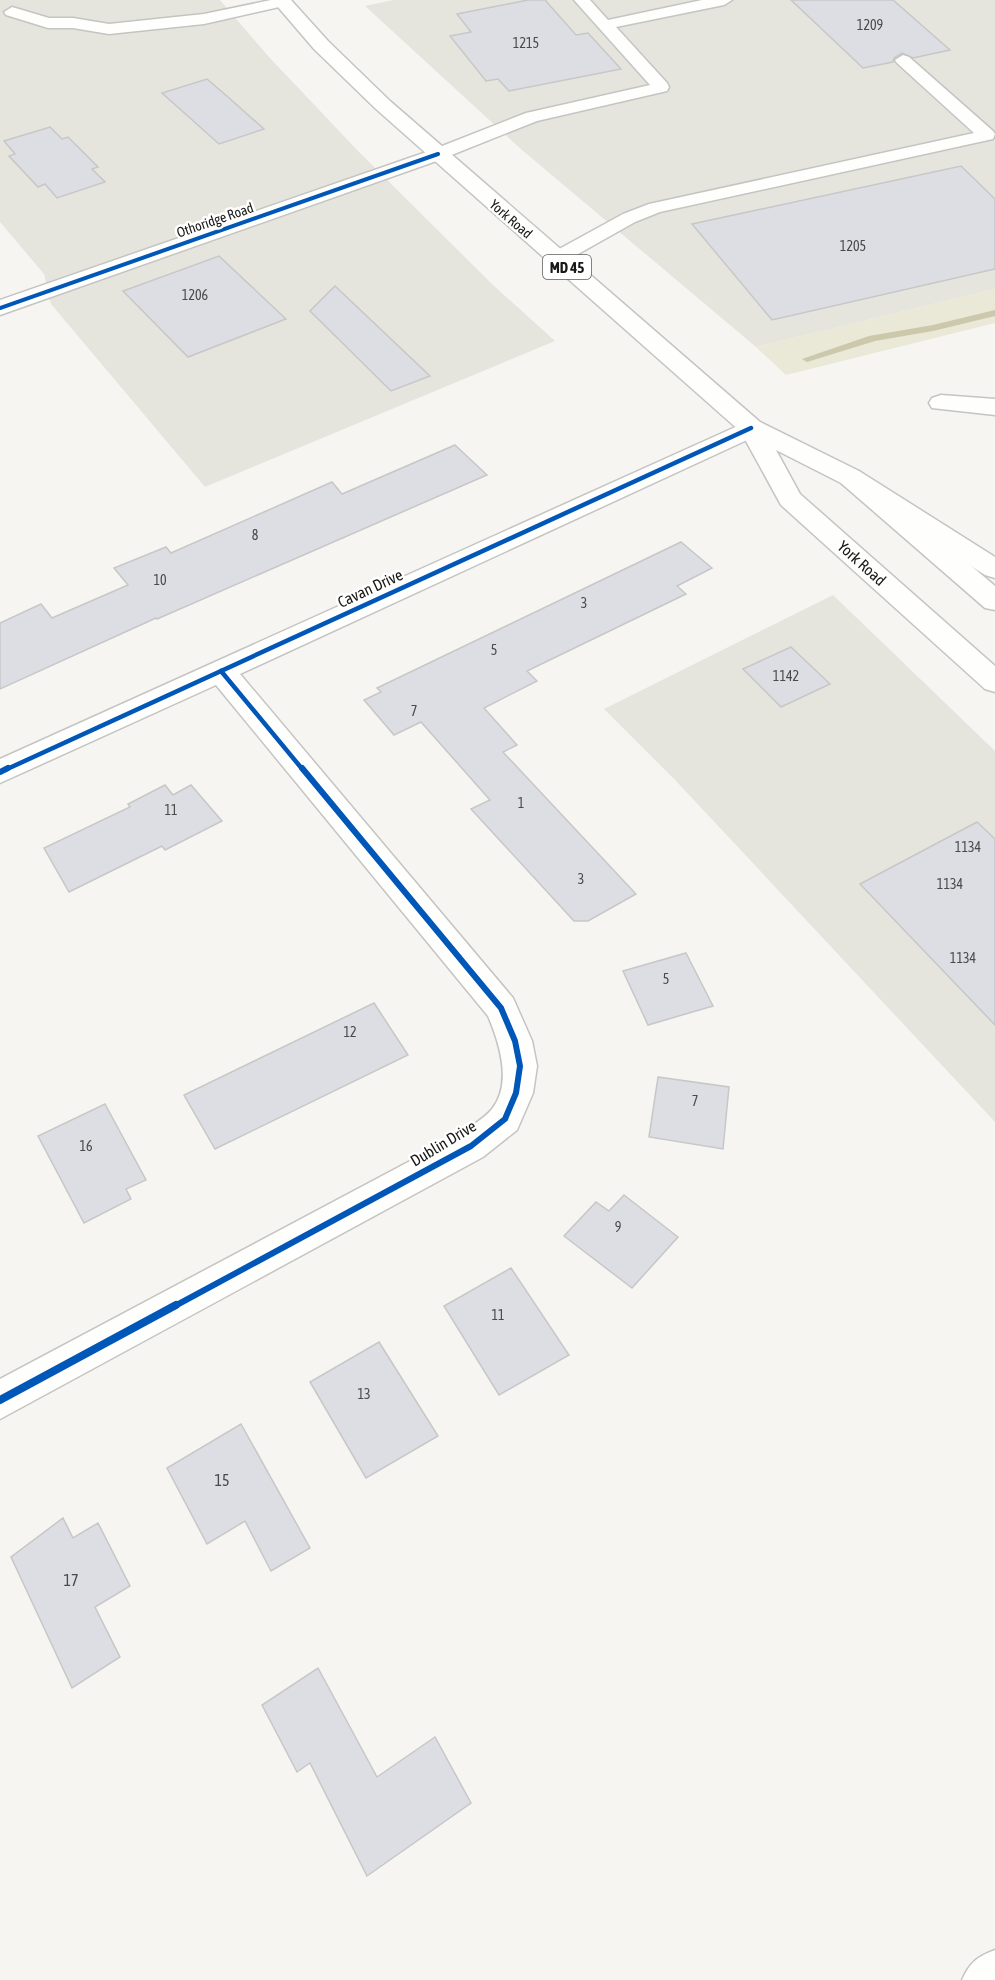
<svg xmlns="http://www.w3.org/2000/svg" width="995" height="1980" viewBox="0 0 995 1980" font-family="'Asap Condensed',sans-serif">
	<rect width="100%" height="100%" fill="#f6f5f2"/>
	<g fill="#e6e5dd">
		<path d="M0 0H220L269 57 358 151 494 286 555 341 205 487 51 304 44 274 0 222Z"/>
		<path d="M393 0H995V289L756 347 522 150 365 6Z"/>
		<path d="M833 595 995 751V1122L676 781 604 709Z"/>
	</g>
	<path fill="#eae8d6" d="M995 289V323L786 375 756 347Z"/>
	<g fill="none" stroke-linecap="round" stroke-linejoin="round">
		<path fill="#cbc8ab" fill-rule="evenodd" d="M995 310V316L933 331 875 341 807 362 802 359 869 336 933 325Z"/>
	</g>
	<g fill="#dcdee4" stroke="#c7c7c7" stroke-width="1.5">
		<path d="M528 0H545L576 35 588 33 621 69 509 91 498 79 486 81 450 36 471 32 457 14Z"/>
		<path d="M791 0H893L950 50 913 58 902 53 894 58 893 62 863 68Z"/>
		<path d="M207 79 228 97 264 129 219 144 162 93Z"/>
		<path d="M50 127 62 139 68 137 98 167 92 169 105 182 57 198 45 184 38 187 9 156 15 154 4 141Z"/>
		<path d="M961 166 995 199V269L772 320 692 224Z"/>
		<path d="M219 256 286 319 188 357 123 291Z"/>
		<path d="M335 286 430 376 391 391 310 311Z"/>
		<path d="M455 445 487 475 157 619 156 618 0 689V623L41 604 52 618 128 585 114 568 166 547 171 553 332 482 342 494Z"/>
		<path d="M681 542 712 568 677 586 686 594 527 671 537 681 484 708 517 745 503 752 636 894 588 921H574L471 809 490 800 421 722 394 735 364 700 381 692 377 688Z"/>
		<path d="M791 647 830 684 781 707 743 669Z"/>
		<path d="M165 785 173 795 191 785 222 821 165 850 162 846 69 892 44 848 130 807 128 804Z"/>
		<path d="M977 822 995 839V1025L860 884Z"/>
		<path d="M686 953 713 1006 648 1025 623 971Z"/>
		<path d="M374 1003 408 1055 215 1149 184 1095Z"/>
		<path d="M658 1077 729 1087 723 1149 649 1137Z"/>
		<path d="M105 1104 146 1180 126 1189 131 1199 84 1223 38 1136Z"/>
		<path d="M624 1195 678 1237 632 1288 564 1236 596 1202 609 1211Z"/>
		<path d="M511 1268 569 1355 499 1395 444 1306Z"/>
		<path d="M379 1342 438 1436 366 1478 310 1382Z"/>
		<path d="M241 1424 310 1548 271 1571 245 1521 207 1544 167 1468Z"/>
		<path d="M63 1518 73 1538 98 1523 130 1586 95 1607 120 1657 72 1688 11 1557Z"/>
		<path d="M318 1668 377 1777 435 1737 471 1803 367 1876 310 1763 297 1772 262 1705Z"/>
	</g>
	<g fill="none" stroke-linecap="round" stroke-linejoin="round">
		<defs>
			<g id="service">
				<path d="M271 0H289L291 2 288 5 204 24 109 34 73 28H48L6 15 4 12 12 7 49 18H73L109 24 204 14Z"/>
				<path d="M574 0H590L608 20 702 0H732L724 5 616 27 667 83 669 87 667 91 537 121 444 158H432L429 154 432 150 526 113 650 85Z"/>
				<path d="M903 55 909 57 993 131 995 134 993 139 660 212 635 222 564 262H550L548 258 550 254 623 214 649 204 974 133 897 63 895 60Z"/>
			</g>
			<g id="minor">
				<path d="M438 148 445 150 449 154 445 158 0 315V300Z"/>
				<path d="M941 395 995 399V415L932 408 929 403 932 398Z"/>
				<path d="M751 420 760 422 764 428 760 434 240 674 513 998 532 1041 537 1066 533 1093 517 1130 483 1157 0 1419V1379L459 1135C469 1127 484 1119 492 1109 513 1083 499 1042 488 1016L216 685 0 783V759Z"/>
			</g>
			<path id="primary" d="M272 0H291L328 41 390 101 760 422 859 471 995 586V610L985 608 841 483 776 450 800 494 995 666V692L985 689 781 505 741 432 376 109 314 49Z"/>
			<g id="motorway">
				<path d="M850 469 859 471 995 557V578L985 575 841 483 837 477 841 471Z"/>
				<path d="M995 1950V1980H962C970 1962 977 1957 995 1950Z"/>
			</g>
		</defs>
		<use href="#service" stroke="#c4c4c2" stroke-width="3"/>
		<use href="#minor" stroke="#c4c4c2" stroke-width="3"/>
		<use href="#primary" stroke="#c4c4c2" stroke-width="3"/>
		<use href="#motorway" stroke="#c4c4c2" stroke-width="3"/>
		<use href="#service" fill="#fefefd" fill-rule="evenodd"/>
		<use href="#minor" fill="#fefefd" fill-rule="evenodd"/>
		<use href="#primary" fill="#fefefd" fill-rule="evenodd"/>
		<use href="#motorway" fill="#fefefd" fill-rule="evenodd"/>
		<defs>
			<path id="cycleway-far3" d="M0 308 438 154"/>
			<g id="cycleway-far2">
				<path d="M221 671 303 770"/>
				<path d="M5 770 751 428"/>
			</g>
			<g id="cycleway-far1">
				<path d="M0 772 8 768"/>
				<path d="M173 1307 471 1146 505 1119 516 1093 520 1066 515 1041 501 1008 302 768"/>
			</g>
			<path id="cycleway" d="M0 1400 176 1305"/>
		</defs>
		<use href="#cycleway-far3" stroke="#fff" stroke-width="6"/>
		<use href="#cycleway-far2" stroke="#fff" stroke-width="8"/>
		<use href="#cycleway-far1" stroke="#fff" stroke-width="10"/>
		<use href="#cycleway" stroke="#fff" stroke-width="11"/>
		<use href="#cycleway-far3" stroke="#0057b8" stroke-width="4"/>
		<use href="#cycleway-far2" stroke="#0057b8" stroke-width="4.5"/>
		<use href="#cycleway-far1" stroke="#0057b8" stroke-width="6"/>
		<use href="#cycleway" stroke="#0057b8" stroke-width="8"/>
	</g>
	<g text-anchor="middle" dominant-baseline="central" stroke-width="5" stroke-linejoin="round" paint-order="stroke">
		<g font-size="14" fill="#494a4a">
			<text x="870" y="25">1209</text>
			<text x="526" y="43">1215</text>
			<text x="853" y="246">1205</text>
			<text x="195" y="295">1206</text>
			<text x="255" y="535">8</text>
			<text x="160" y="580">10</text>
			<text x="584" y="603">3</text>
			<text x="494" y="650">5</text>
			<text x="786" y="676">1142</text>
			<text x="414" y="711">7</text>
			<text x="521" y="803">1</text>
			<text x="171" y="810">11</text>
			<text x="968" y="847">1134</text>
			<text x="581" y="879">3</text>
			<text x="950" y="884">1134</text>
			<text x="963" y="958">1134</text>
			<text x="666" y="979">5</text>
			<text x="350" y="1032">12</text>
			<text x="695" y="1101">7</text>
			<text x="86" y="1146">16</text>
			<text x="618" y="1227">9</text>
			<text x="498" y="1315">11</text>
			<text x="364" y="1394">13</text>
		</g>
		<g font-size="14" fill="#181816" stroke="#fff">
			<text transform="translate(511 219) rotate(41)">York Road</text>
			<text transform="translate(215 220) rotate(-19)">Othoridge Road</text>
		</g>
		<rect fill="#fff" stroke="#5d5d5c" stroke-width="1.5" x="543" y="255" width="48" height="24" rx="4.5"/>
		<g font-size="15" font-weight="bold" fill="#181816">
			<text x="567" y="267">MD 45</text>
		</g>
		<g font-size="16" fill="#181816" stroke="#fff">
			<text transform="translate(862 563) rotate(42)">York Road</text>
			<text transform="translate(370 588) rotate(-25)">Cavan Drive</text>
			<text transform="translate(443 1143) rotate(-31)">Dublin Drive</text>
		</g>
		<g font-size="16" fill="#494a4a">
			<text x="222" y="1480">15</text>
			<text x="71" y="1580">17</text>
		</g>
	</g>
</svg>
